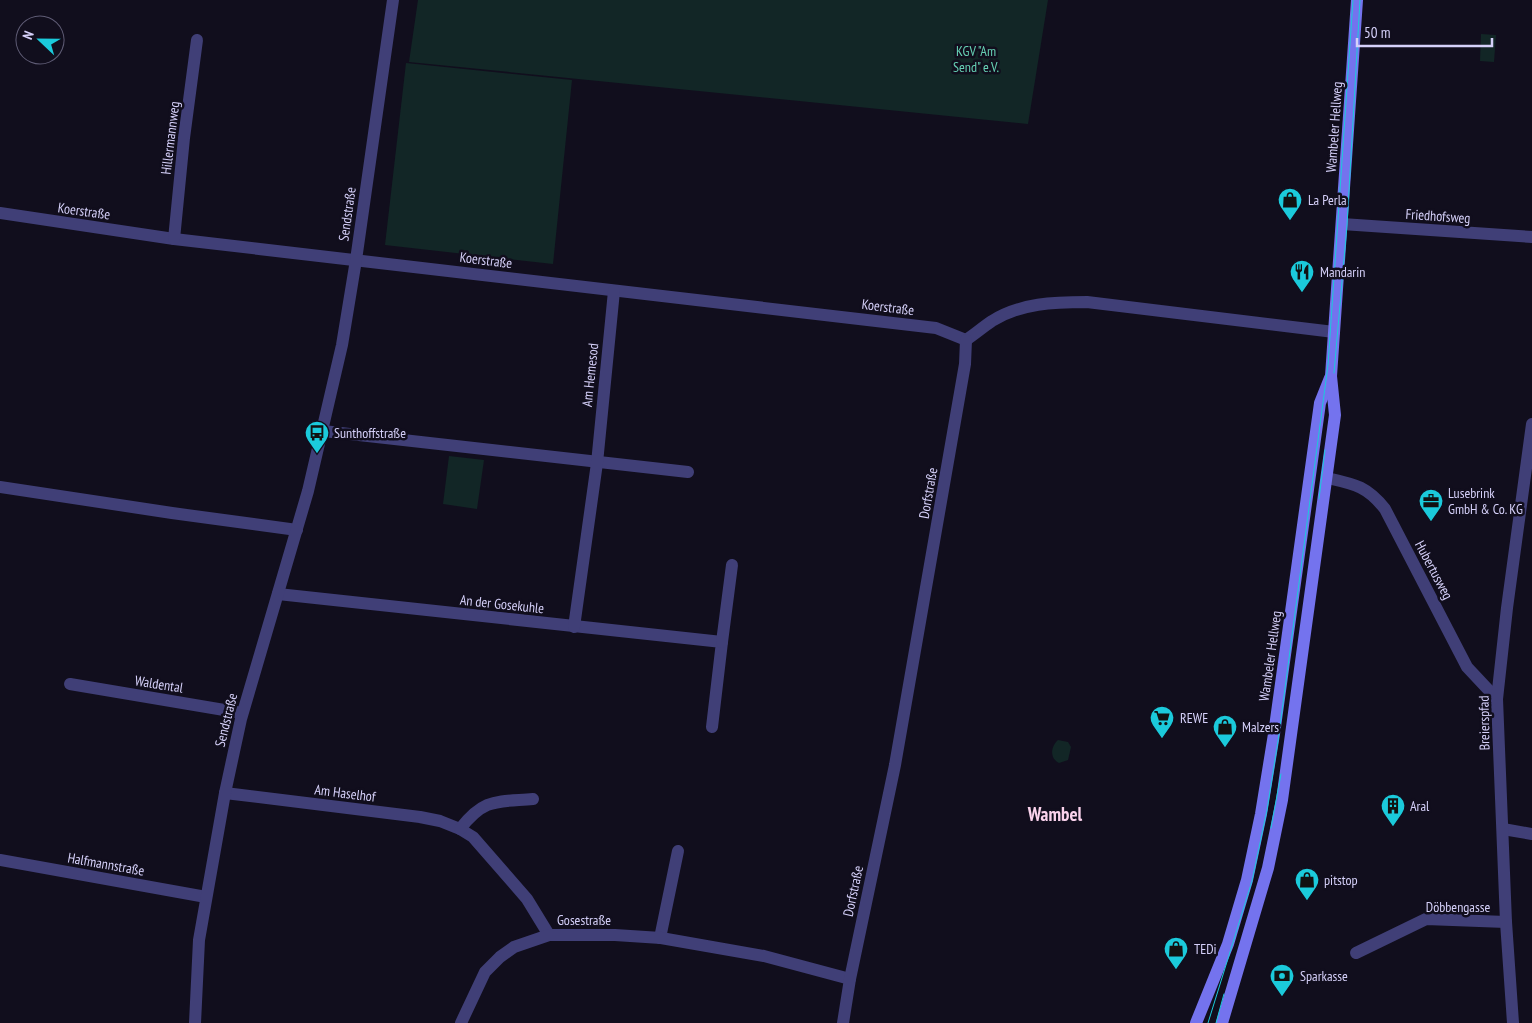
<svg xmlns="http://www.w3.org/2000/svg" width="1532" height="1023" viewBox="0 0 1532 1023" font-family="'PT Sans Narrow',sans-serif">
	<rect width="100%" height="100%" fill="#110e1d"/>
	<g fill="#122626">
		<path d="M418 0H1048L1028 124 409 62Z"/>
		<path d="M1481 34 1496 35 1494 62 1480 61Z"/>
		<path d="M406 63 572 80 553 264 385 245Z"/>
		<path d="M449 456 484 460 477 509 443 504Z"/>
		<path d="M1058 740 1068 742 1071 747 1068 760 1059 763C1049 758 1051 746 1058 740Z"/>
	</g>
	<g fill="none" stroke-linecap="round" stroke-linejoin="round">
		<g stroke="#403f77" stroke-width="12">
			<path d="M0 213 174 239 936 328 966 340"/>
			<path d="M1342 224 1532 237"/>
			<path d="M174 239 184 138 197 40"/>
			<path d="M966 340C975 334 983 327 992 321 1021 303 1054 302 1087 302L1334 332"/>
			<path d="M323 431 688 472"/>
			<path d="M1327 478C1354 484 1367 486 1385 509L1467 667 1497 699"/>
			<path d="M0 487 172 513 297 530"/>
			<path d="M278 594 722 642 712 727"/>
			<path d="M574 627 597 463 614 291"/>
			<path d="M722 642 732 565"/>
			<path d="M70 684 242 713"/>
			<path d="M225 793 420 817 440 821 460 829 473 837 527 899 549 935"/>
			<path d="M460 829C484 798 496 802 533 799"/>
			<path d="M1503 829 1532 834"/>
			<path d="M0 860 206 897"/>
			<path d="M660 938 678 851"/>
			<path d="M1356 953 1426 919 1506 922"/>
			<path d="M195 1023 199 940 225 793 241 719 308 491 342 345 356 260 393 0"/>
			<path d="M461 1023 485 972 500 957 514 947 549 935H615L661 938 764 956 850 979"/>
			<path d="M843 1023 850 979 895 765 965 364 966 340"/>
			<path d="M1513 1023 1506 922 1497 699 1507 608 1532 424"/>
		</g>
		<g stroke="#7473ee" stroke-width="12">
			<path d="M1196 1023 1228 944 1247 880 1261 814 1274 734 1320 403 1330 378"/>
			<path d="M1222 1023 1268 868 1282 800 1335 415 1331 376 1357 0"/>
		</g>
		<g stroke="#1bcadb" stroke-width="1">
			<path d="M1334 373 1347 225 1360 0"/>
			<path d="M1319 499 1325 450"/>
			<path d="M1271 828 1281 774"/>
			<path d="M1208 1023 1252 881 1267 810 1278 741 1328 365 1353 0"/>
			<path d="M1216 1023 1224 994"/>
		</g>
	</g>
	<defs>
		<symbol id="shop-pin" viewBox="-11 -11 22 30"><path d="M0 17L-7.5 6A9.5 9.5 0 1 1 7.5 6Z" fill="#1bcadb" stroke="#110e1d"/><path d="M-5-2.5h2.3a2.7 3.5 0 0 1 5.4 0H5L5.5 6h-11ZM-1.5-2.5h3a1.5 2.3 0 0 0-3 0Z" fill="#111"/></symbol>
		<symbol id="restaurant-pin" viewBox="-11 -11 22 30"><path d="M0 17L-7.5 6A9.5 9.5 0 1 1 7.5 6Z" fill="#1bcadb" stroke="#110e1d"/><path d="M-5-6h1v4h1v-4h1v4h1v-4h1v5L-1.5 .5V6h-2V.5L-5-1ZM5-6V6H3V1.5H1.5Q1.5-4 5-6Z" fill="#111"/></symbol>
		<symbol id="bus-pin" viewBox="-11 -11 22 30"><path d="M0 17L-7.5 6A9.5 9.5 0 1 1 7.5 6Z" fill="#1bcadb" stroke="#110e1d"/><path d="M-5-6H5V4H4V6H2V4H-2V6H-4V4H-5ZM-3.5-4V0h7V-4ZM-3.5 1.2v1.5H-2V1.2ZM2 1.2v1.5H3.5V1.2Z" fill="#111"/></symbol>
		<symbol id="office-pin" viewBox="-11 -11 22 30"><path d="M0 17L-7.5 6A9.5 9.5 0 1 1 7.5 6Z" fill="#1bcadb" stroke="#110e1d"/><path d="M-6-3h4V-5.5h4V-3h4V5H-6ZM-1-4.5V-3h2v-1.5ZM-6 0V1H6V0Z" fill="#111"/></symbol>
		<symbol id="supermarket-pin" viewBox="-11 -11 22 30"><path d="M0 17L-7.5 6A9.5 9.5 0 1 1 7.5 6Z" fill="#1bcadb" stroke="#110e1d"/><path d="M-6-5.5h2.5l.6 2H6L4.5 2H-2.5L-4.4-4H-6ZM-1.5 3.2a1.3 1.3 0 1 0 .1 0ZM3 3.2a1.3 1.3 0 1 0 .1 0Z" fill="#111"/></symbol>
		<symbol id="building-pin" viewBox="-11 -11 22 30"><path d="M0 17L-7.5 6A9.5 9.5 0 1 1 7.5 6Z" fill="#1bcadb" stroke="#110e1d"/><path d="M-4-6H4V6H1V3H-1V6H-4ZM-2.5-4.3h1.7v1.8h-1.7ZM.8-4.3h1.7v1.8H.8ZM-2.5-1h1.7V.8h-1.7ZM.8-1h1.7V.8H.8Z" fill="#111"/></symbol>
		<symbol id="bank-pin" viewBox="-11 -11 22 30"><path d="M0 17L-7.5 6A9.5 9.5 0 1 1 7.5 6Z" fill="#1bcadb" stroke="#110e1d"/><path d="M-6-4H6V4H-6ZM0-2.3a2.3 2.3 0 1 0 0 4.6a2.3 2.3 0 1 0 0-4.6Z" fill="#111"/></symbol>
	</defs>
	<g fill-rule="evenodd">
		<use href="#shop-pin" x="1276" y="186" width="28" height="38"/>
		<use href="#restaurant-pin" x="1288" y="258" width="28" height="38"/>
		<use href="#bus-pin" x="303" y="419" width="28" height="38"/>
		<use href="#office-pin" x="1417" y="487" width="28" height="38"/>
		<use href="#supermarket-pin" x="1148" y="704" width="28" height="38"/>
		<use href="#shop-pin" x="1211" y="713" width="28" height="38"/>
		<use href="#building-pin" x="1379" y="792" width="28" height="38"/>
		<use href="#shop-pin" x="1293" y="866" width="28" height="38"/>
		<use href="#shop-pin" x="1162" y="935" width="28" height="38"/>
		<use href="#bank-pin" x="1268" y="962" width="28" height="38"/>
	</g>
	<g text-anchor="middle" dominant-baseline="central" stroke-width="5" stroke-linejoin="round" paint-order="stroke">
		<g font-size="14" fill="#66d0b4" stroke="#110e1d">
			<text x="976" y="51">KGV "Am<tspan x="976" dy="16">Send" e.V.</tspan></text>
		</g>
		<g font-size="14" fill="#d5d0f9" stroke="#110e1d">
			<text transform="translate(1334 127) rotate(-86)">Wambeler Hellweg</text>
			<text transform="translate(170 138) rotate(-83)">Hillermannweg</text>
			<text transform="translate(84 211) rotate(8)">Koerstraße</text>
			<text transform="translate(347 214) rotate(-82)">Sendstraße</text>
			<text transform="translate(1438 216) rotate(4)">Friedhofsweg</text>
			<text transform="translate(486 260) rotate(7)">Koerstraße</text>
			<text transform="translate(888 307) rotate(7)">Koerstraße</text>
			<text transform="translate(590 375) rotate(-84)">Am Hemesod</text>
			<text transform="translate(928 493) rotate(-80)">Dorfstraße</text>
			<text transform="translate(1434 570) rotate(62)">Hubertusweg</text>
			<text transform="translate(502 604) rotate(6)">An der Gosekuhle</text>
			<text transform="translate(1270 656) rotate(-82)">Wambeler Hellweg</text>
			<text transform="translate(159 684) rotate(9)">Waldental</text>
			<text transform="translate(226 720) rotate(-76)">Sendstraße</text>
			<text transform="translate(1484 723) rotate(-91)">Breierspfad</text>
			<text transform="translate(345 793) rotate(7)">Am Haselhof</text>
			<text transform="translate(106 864) rotate(10)">Halfmannstraße</text>
			<text transform="translate(853 891) rotate(-78)">Dorfstraße</text>
			<text x="1458" y="907">Döbbengasse</text>
			<text x="584" y="920">Gosestraße</text>
		</g>
		<g font-size="14" fill="#d5d0f9" stroke="#110e1d" text-anchor="start">
			<text x="1308" y="200">La Perla</text>
			<text x="1320" y="272">Mandarin</text>
			<text x="334" y="433">Sunthoffstraße</text>
			<text x="1448" y="493">Lusebrink<tspan x="1448" dy="16">GmbH &amp; Co. KG</tspan></text>
			<text x="1180" y="718">REWE</text>
			<text x="1242" y="727">Malzers</text>
			<text x="1410" y="806">Aral</text>
			<text x="1324" y="880">pitstop</text>
			<text x="1194" y="949">TEDi</text>
			<text x="1300" y="976">Sparkasse</text>
		</g>
		<g font-size="19" font-weight="bold" fill="#fad2ec" stroke="#110e1d">
			<text x="1055" y="814">Wambel</text>
		</g>
	</g>
	<g transform="translate(40 40) rotate(292)"><circle r="24" fill="#110e1d" stroke="#5f5c75"/>
	<path d="M0-4L9 19L0 12L-9 19Z" fill="#1bcadb"/>
	<text y="-8" font-size="14" font-weight="bold" text-anchor="middle" fill="#d5d0f9">N</text>
	</g>
	<path d="M1357 38v8h135v-8" fill="none" stroke="#d5d0f9" stroke-width="2.5"/>
	<text x="1364" y="38" font-size="15" fill="#d5d0f9" stroke="#110e1d" stroke-width="4" paint-order="stroke">50 m</text>
</svg>
